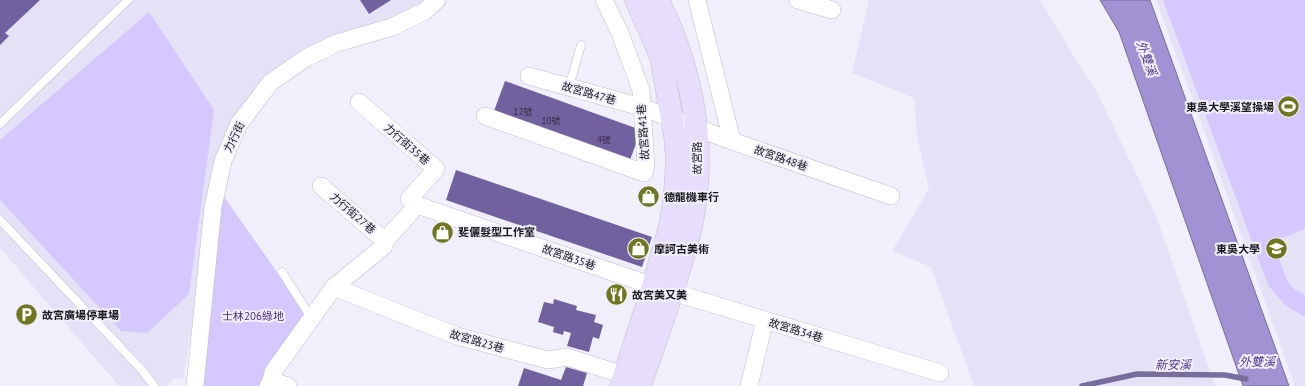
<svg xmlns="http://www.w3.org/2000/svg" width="1305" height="386" viewBox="0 0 1305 386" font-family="'PT Sans','Noto Sans TC',sans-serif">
	<rect width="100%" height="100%" fill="#f2effd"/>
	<g fill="#e5e1f6">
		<path d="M0 0H426L391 23 327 40 274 69 233 121 215 181 183 380 175 378 166 386H119L0 248Z"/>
		<path d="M869 0H1040L1079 65 1094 86 1155 213 1215 386H974L931 267 892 251 929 189 917 136 914 98 852 73Z"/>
		<path d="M1156 0H1305V386H1295L1197 111Z"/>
	</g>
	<g fill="#d4c8ff">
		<path d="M1163 0H1305V229L1273 242 1287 281 1295 290 1305 295V317L1285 305 1268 285Z"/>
		<path d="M149 12 214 110 189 294 147 333 121 331 0 200V140Z"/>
		<path d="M223 195 307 315 263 386H201L202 364Z"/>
	</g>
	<path fill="#a192d3" stroke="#786d9c" d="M1100 0H1150L1289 386H1243L1119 32Z"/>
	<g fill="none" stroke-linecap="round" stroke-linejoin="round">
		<path stroke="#786d9c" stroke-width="5.5" d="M1082 386 1137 374 1225 375 1246 379"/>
	</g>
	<g fill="#71629f">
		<path d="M0 0H40L5 33 9 36 0 45Z"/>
		<path d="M360 0H391L369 14Z"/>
		<path d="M505 81 641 130 630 160 494 111Z"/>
		<path d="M456 170 652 237 642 267 446 200Z"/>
		<path d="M554 299 577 306 576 310 596 315 594 322 603 325 599 339 593 337 589 352 567 346 571 333 564 331 563 335 553 332 554 327 538 322 544 302 553 304Z"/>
		<path d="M566 367 587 373 583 386H518L524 368 561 380Z"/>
	</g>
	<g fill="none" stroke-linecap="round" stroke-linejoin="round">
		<defs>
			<g id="service">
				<path d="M569 87 581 45"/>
				<path d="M0 124 128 0"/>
				<path d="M0 220 142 370 154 386"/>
				<path d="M282 272 312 319"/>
			</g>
			<g id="minor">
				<path d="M697 0 732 141"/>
				<path d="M798 0 832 10"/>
				<path d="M529 76 641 107 732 141 891 196"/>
				<path d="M359 102 436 169 409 199 417 205 653 286 940 373"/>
				<path d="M485 116 644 173 646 166 641 90 620 33 604 0"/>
				<path d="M321 186 385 241"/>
				<path d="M334 287 457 336 548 360 567 357 624 375"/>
				<path d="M271 381 288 386"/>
				<path d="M195 386 213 207 223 161 239 124 271 82 306 58 337 43 392 27 425 11 437 0"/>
				<path d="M268 386 271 381 273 372 334 287 384 246 385 241 417 205"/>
				<path d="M749 386 765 320"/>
			</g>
			<g id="secondary">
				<path d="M621 386 653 286 671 222 675 192 677 160 675 136 661 57 636 0"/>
				<path d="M640 386C658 333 678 281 691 227 708 150 693 70 658 0"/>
			</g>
		</defs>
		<use href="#service" stroke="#c0bdcb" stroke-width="9"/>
		<use href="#minor" stroke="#c0bdcb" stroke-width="18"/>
		<use href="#secondary" stroke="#c0bdcb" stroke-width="23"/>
		<use href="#service" stroke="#fff" stroke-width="8"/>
		<use href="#minor" stroke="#fff" stroke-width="17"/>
		<use href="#secondary" stroke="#e6defc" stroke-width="22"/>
	</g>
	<defs>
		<symbol id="stadium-disc" viewBox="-11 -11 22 22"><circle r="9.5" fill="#6e761f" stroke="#f2effd"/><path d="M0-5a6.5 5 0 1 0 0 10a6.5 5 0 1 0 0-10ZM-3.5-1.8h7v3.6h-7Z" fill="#fff"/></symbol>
		<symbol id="shop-disc" viewBox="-11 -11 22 22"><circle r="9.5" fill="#6e761f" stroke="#f2effd"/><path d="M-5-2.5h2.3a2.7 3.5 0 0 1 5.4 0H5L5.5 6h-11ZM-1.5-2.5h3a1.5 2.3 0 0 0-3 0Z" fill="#fff"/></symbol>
		<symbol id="university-disc" viewBox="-11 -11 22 22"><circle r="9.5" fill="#6e761f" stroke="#f2effd"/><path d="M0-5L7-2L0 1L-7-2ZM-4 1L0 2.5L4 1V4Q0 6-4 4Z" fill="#fff"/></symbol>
		<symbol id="restaurant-disc" viewBox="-11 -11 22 22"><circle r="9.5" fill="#6e761f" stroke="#f2effd"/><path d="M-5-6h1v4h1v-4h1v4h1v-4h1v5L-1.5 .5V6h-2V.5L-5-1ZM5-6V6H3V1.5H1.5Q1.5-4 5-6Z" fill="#fff"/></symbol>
		<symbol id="parking-disc" viewBox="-11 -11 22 22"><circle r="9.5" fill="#6e761f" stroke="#f2effd"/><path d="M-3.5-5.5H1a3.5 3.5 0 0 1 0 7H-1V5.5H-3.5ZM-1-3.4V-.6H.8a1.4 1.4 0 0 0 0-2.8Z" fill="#fff"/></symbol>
	</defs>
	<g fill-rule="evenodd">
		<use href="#stadium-disc" x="1276" y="94" width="25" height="25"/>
		<use href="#shop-disc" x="636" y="184" width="25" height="25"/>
		<use href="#shop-disc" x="430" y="220" width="25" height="25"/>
		<use href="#shop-disc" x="626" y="236" width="25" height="25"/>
		<use href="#university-disc" x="1264" y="236" width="25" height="25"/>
		<use href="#restaurant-disc" x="604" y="282" width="25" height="25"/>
		<use href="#parking-disc" x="14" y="302" width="25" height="25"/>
	</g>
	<g text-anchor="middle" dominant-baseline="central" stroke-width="4" stroke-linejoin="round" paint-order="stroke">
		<g font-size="9" fill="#2f2a3e">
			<text x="523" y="111">12號</text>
			<text x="551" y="120">10號</text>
			<text x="604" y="139">4號</text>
		</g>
		<g font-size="11" fill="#19181d" stroke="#f2effd">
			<text transform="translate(589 93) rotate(16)">故宮路47巷</text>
			<text transform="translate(643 132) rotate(-94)">故宮路41巷</text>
			<text transform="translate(234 137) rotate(-64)">力行街</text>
			<text transform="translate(407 144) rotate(41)">力行街35巷</text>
			<text transform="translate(697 158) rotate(-90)">故宮路</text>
			<text transform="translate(781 158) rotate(19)">故宮路48巷</text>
			<text transform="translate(353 213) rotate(41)">力行街27巷</text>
			<text transform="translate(569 257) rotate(19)">故宮路35巷</text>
			<text transform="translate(796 330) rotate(17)">故宮路34巷</text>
			<text transform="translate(477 341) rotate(16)">故宮路23巷</text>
		</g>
		<g font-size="11" font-weight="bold" fill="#19181d" stroke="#f2effd" text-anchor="start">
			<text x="1274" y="107" text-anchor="end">東吳大學溪望操場</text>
			<text x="664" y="197">德龍機車行</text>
			<text x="458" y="232">斐儷髮型工作室</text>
			<text x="654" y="249">摩訶古美術</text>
			<text x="1260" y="249" text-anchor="end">東吳大學</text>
			<text x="632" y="295">故宮美又美</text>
			<text x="42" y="315">故宮廣場停車場</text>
		</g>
		<g font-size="11" fill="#462d7a" stroke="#f2effd">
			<text x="253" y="316">士林206綠地</text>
		</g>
		<g font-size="12" font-style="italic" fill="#503886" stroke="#f2effd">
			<text transform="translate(1147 58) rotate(70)">外雙溪</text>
			<text x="1257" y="361">外雙溪</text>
			<text x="1173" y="364">新安溪</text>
		</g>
	</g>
</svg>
